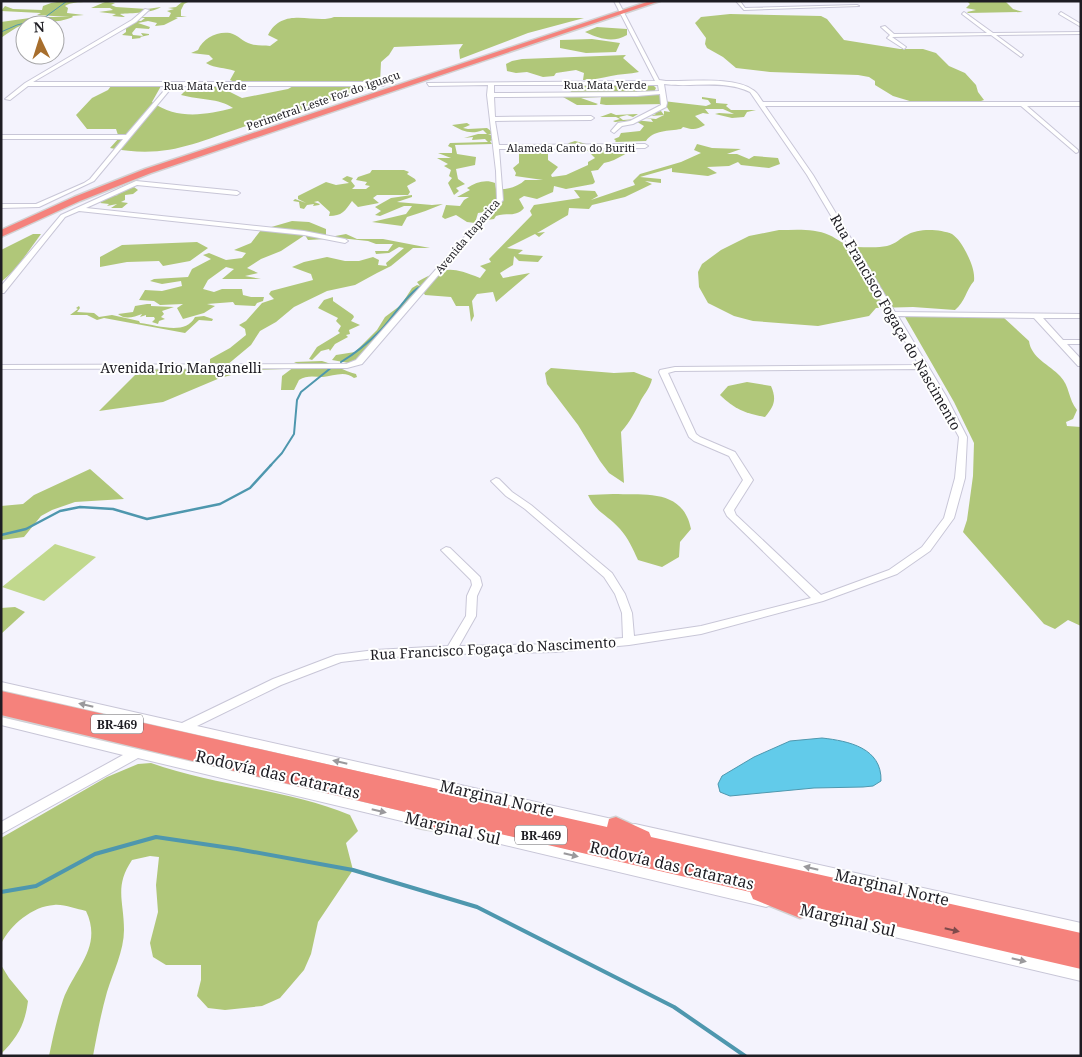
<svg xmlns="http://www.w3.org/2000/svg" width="1082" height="1057" viewBox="0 0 1082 1057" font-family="'Noto Serif',serif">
	<rect width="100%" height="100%" fill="#f4f3fd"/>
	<path fill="#c1d88d" d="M55 544 96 557 44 601 2 587Z"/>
	<g fill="#b0c779">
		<path d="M63 1H133L108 2 115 3 111 5 116 7 147 9 161 7C150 14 126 13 120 14L125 17H123L112 16 116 14 99 12 113 10 110 8H91L105 2C93 3 75 0 65 6L68 8 67 13 84 15 72 16 73 17C56 24 50 20 34 22 21 23 11 31 1 38V22L37 17H70L37 15 41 13 1 11 5 6 13 9 42 10 43 6 51 3Z"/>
		<path d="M177 1H190L184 4 181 10V16L187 17H175L178 18 164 25 155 26 157 23 148 21 138 23 150 27 149 29 136 28 132 33 133 35 143 36 141 33 149 34V35L140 37 141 38 132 39V36L122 35 126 32V29L115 31 133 20 141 21 145 18 137 17H169L171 13 167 11 174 9 168 8 176 7 182 2Z"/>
		<path d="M967 1H1005L1013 9 1023 12 968 13 967 12 976 10 966 8 970 4Z"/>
		<path d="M730 14 821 16 827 19 844 40 900 49H923L936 53 949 66 965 73 976 85 978 92 984 100 975 103 913 102 893 96 875 85V81L869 77 858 75 770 72 736 68 723 57 707 48 705 44 706 38 695 23 701 17Z"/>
		<path d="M334 17 584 18 528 33 460 59 459 50 463 44 394 47 389 55 381 62 380 83C353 91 328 102 301 110 282 117 262 121 243 127 193 144 164 159 110 148L119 138 116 129H87L76 115 92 98 108 90 114 82H142L161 86 152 102C177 120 206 115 233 108 219 98 199 100 181 95L189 87 216 85 242 98 288 89 295 85 232 84 235 82 230 80 235 71C224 67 216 69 206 63L213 59 209 55 191 53 198 50C203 38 217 31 230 33 238 35 243 42 251 44 257 46 264 45 270 46L278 40 268 35C283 5 316 25 334 17Z"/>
		<path d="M597 27 627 29V35C613 43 600 39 585 32Z"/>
		<path d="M592 39 620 43 616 52 586 53 560 48V40Z"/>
		<path d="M626 55 623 58 639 72C630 74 620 74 611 76 601 78 593 80 583 80L584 73 576 70 556 73 554 76 543 77 527 72 516 73 507 71 506 64 512 61 522 59Z"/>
		<path d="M652 84 656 88 654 92 660 95 663 101 706 106 711 104 708 100 702 99V97L716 99V103L728 104 726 106 731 110H756L747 112 744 117 732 118 715 114 719 113 734 114 723 109H705L709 114 703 113 695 116 705 125C696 130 693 130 683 127L681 129C669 131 653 130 646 141L615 142 616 141 614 139 619 137 621 133 640 131 644 126 634 120 615 122 613 121 620 119 616 117H600L611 113 616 115 637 114H638L633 117 627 115 619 117 623 120 637 119 635 120 653 122 651 119 645 118 656 119 664 115 651 116 656 114 651 113 661 111 664 115V111L670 112 665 104 606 105 600 104 601 97 581 98 598 104 596 105H577L563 97 573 90 566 86 568 85Z"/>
		<path d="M467 123 470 125 463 128 468 129 487 128 491 131V134L488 135H494L491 139 499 138 490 141 492 144 455 145 457 154 476 157 475 165 456 169 458 179 465 184 456 188 459 191 454 195 448 183 452 178 449 176 451 170 444 166 448 164 437 158H451L438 153H452V148L448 146 450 143 488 142 485 139 472 140 473 137 464 138 478 134H487L483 130C471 135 462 131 452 125Z"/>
		<path d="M575 141 598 147 599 150H606L608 146 628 144 644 146C629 149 618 161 604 163L598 170 591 171 595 182 593 184 566 189 554 186 553 192 537 199 524 196 519 199 524 208C516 218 506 212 496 216L494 219 487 220 492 211 478 213 475 223 467 222 456 215 445 219 442 217 446 205 460 206 464 200 469 197H457L470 190 467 188C476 182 486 179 495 183L496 189C506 190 518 187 525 180H543L515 176 516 173 513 168 519 163V150L509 148 547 147 545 149 548 152V160L558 167 551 175 552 177 566 175 588 165V162L595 158 588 151 569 150 565 147 569 143Z"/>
		<path d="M697 144 712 148 741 149 727 154H737L749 159 754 156 778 158 780 164 769 168 741 165 738 162 729 166 707 167 717 173 708 176 672 172V168L640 177 661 179V183L645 181 652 184 625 197 592 205 589 209 569 208 568 215 537 233 545 232 539 237 535 234 507 248 523 250 518 254 543 256 538 262 519 261 514 256 513 265 500 273 503 278 530 273 496 302 493 292 477 294 472 301 474 316 471 322 469 306H456L451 297 425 295 421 288 357 360 349 363 332 360 336 355 355 352 377 330 385 317 401 305 412 288 417 285 420 286 417 282C445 267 450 266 480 278L486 270 480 266 491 262 489 259 532 215 530 211 534 205 580 198 574 190 595 191 598 196 591 200 635 185 633 181 640 174 681 162 701 153 694 150Z"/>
		<path d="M372 170H404L409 172 407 174 415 179 416 181 407 186 410 192 408 195H377L373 198 379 203 358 207 352 201C345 211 342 216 329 216L330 212 318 201 314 202 320 204 319 205 313 206 314 204 307 205 304 209 300 208 299 202 293 201 295 199 306 203 298 199V196L326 182 336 185 349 183 342 179 347 176 353 178 351 181 355 186 352 189H366L370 186 365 185 367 182 356 180 358 177 370 173Z"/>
		<path d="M134 187 138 190 133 194 125 195V200L121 202 128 203 122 208H111L117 204 107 206 109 204 100 203 108 197 118 195 116 192Z"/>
		<path d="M412 195V197L397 202 432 205 443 204C431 209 420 213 407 217L402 226 372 222 406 214 412 206H404L380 216 375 215 381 211 375 207 391 198Z"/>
		<path d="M292 221 309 222 326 229V239L308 240 305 235 281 251 261 259 247 268 258 273 245 276 261 279H222L234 269 226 267 208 280 203 289 214 292 222 289H242L243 295 251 297H264L263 301 257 303 255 306 235 305 233 302 207 304 215 306 204 313 183 319 177 308 183 304 160 305 154 301 139 300 145 290 162 291 182 286 181 281 162 284 150 281 154 279 188 277 192 269 211 259 203 255 209 253 226 260 242 258 246 253 234 250 251 243 261 230Z"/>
		<path d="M779 230C795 230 814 228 829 235 838 239 845 246 856 247 866 247 878 248 887 246 896 244 900 238 907 235 918 228 940 229 952 234 958 238 963 246 966 252 971 262 975 271 974 281 966 290 965 302 955 310L913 307 876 308 869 316 818 326 753 321 734 316 708 303 699 287 698 272 702 264 721 250 749 236Z"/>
		<path d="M33 234H41L15 270 1 282V250Z"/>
		<path d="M346 234 357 239H383L430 248H413L391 266 377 273 355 285 327 291 294 307 276 322 260 331 251 345 227 365H210V359L230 348 246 335 245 329 239 325 246 321 262 303 274 299 269 294 271 291 313 280 311 274 292 267 304 262 327 257 345 261H359L373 257 379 260 378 265 387 266 386 263 404 248 399 247 389 253 376 254 375 251H388L393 244H376L368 241 330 237Z"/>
		<path d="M197 242 208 248 190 261 163 266 159 261 127 262 100 267V257L122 245Z"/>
		<path d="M339 295 333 297V301L353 315 354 317 351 321 360 325 349 330 350 334 346 335 348 337 335 344 330 351 329 349 321 351 312 360 309 359 317 347 340 333 338 331 341 326 336 321 338 318 318 308 324 300Z"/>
		<path d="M147 304H151V306L174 307 162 311 164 314 161 317 165 319 159 321 158 324 152 322 155 319 154 317H146V315L140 317 142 314C134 317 125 320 118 314L133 312 135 306Z"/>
		<path d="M79 306 80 308 77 312 94 313 99 317 112 315 139 321 140 323C158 325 185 336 195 317L204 316 213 319 212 321 199 320 185 333 104 318 97 320 87 315H70L78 309 76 308Z"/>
		<path d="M905 317H1003L1029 341C1031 358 1050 365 1060 376 1070 386 1068 399 1077 410L1073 419 1066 422 1067 426 1081 427V626L1068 620 1055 629 1044 624 963 532 967 520 973 476 974 443 954 402Z"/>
		<path d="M322 361C335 365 344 371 356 374L357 377 354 378C345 370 333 376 323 377 314 377 307 375 299 380L294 390H281L282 376 298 364 294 362Z"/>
		<path d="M284 367 285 369 250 370 220 378 163 402 99 411 141 369Z"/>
		<path d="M551 368 614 373 634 372 652 379C650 388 645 393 641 400 635 412 630 422 621 432L624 483 609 473 600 461 578 425 547 384 545 373Z"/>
		<path d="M747 382 771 386C777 400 774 406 765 417 747 414 734 409 720 395L728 386Z"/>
		<path d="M90 469 124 499 75 502 52 510 41 516 24 537 1 540V506L23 504 34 495Z"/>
		<path d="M613 494C646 495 683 489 691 529L680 542 679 557 662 567 638 560C633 549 628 538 620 529 608 515 596 513 588 495Z"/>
		<path d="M15 607 25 612 1 634V608Z"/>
		<path d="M151 763C215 786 287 789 350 815L358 831 346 843 353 870 318 922 311 954 304 970 280 998 262 1006 225 1010 208 1008 197 996 201 980V965H166L153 957 150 943 158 912 156 885 159 857 150 856 132 860C114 887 124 901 124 930 124 951 113 972 107 992 101 1013 97 1035 93 1056H49C53 1037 57 1018 63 1000 75 968 103 947 86 911 76 909 64 904 54 905 33 906 10 925 1 944V838L107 777 138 764Z"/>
		<path d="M1 965 9 978 28 1001C25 1024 18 1037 1 1054Z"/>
	</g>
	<path fill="#62cbea" stroke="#4e97ae" d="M822 738C849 741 882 748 881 781L873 786 863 787 814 788 730 796 720 792 718 784 722 776 754 757 790 741Z"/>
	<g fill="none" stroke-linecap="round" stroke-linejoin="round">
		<path stroke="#4e97ae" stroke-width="1" d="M1 32 17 25 44 18 67 1"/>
		<g stroke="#4e97ae" stroke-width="2">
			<path d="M341 362C356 353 369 342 381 330 392 319 410 289 424 285"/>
			<path d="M270 466 282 453 294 434 297 400 301 392 332 367"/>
		</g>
		<path stroke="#4e97ae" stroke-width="2.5" d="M1 535 26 529 60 511 80 507 113 509 147 519 220 504 250 488 271 465"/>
		<path stroke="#4e97ae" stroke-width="4" d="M1 892 36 886 95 854 156 837 237 849 353 870 477 907 674 1007 745 1056"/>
		<defs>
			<g id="minor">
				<path d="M614 1H618L659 80 666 81C689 82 734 76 753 90 757 92 760 98 763 102H1081V106H1027L1078 150V152L1076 153 1021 106H765L813 175 895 312 1081 314V318H1043L1063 340H1081V344H1067L1081 359V366H1078L1034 318 898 316 946 396 967 437 965 478 954 518 930 551 897 574 823 601 701 634 629 645 555 652 451 654 375 658 341 662 281 685 197 726 621 821 626 822 628 826 626 830 621 831 1 690V682L182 723 273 679 336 655 375 650 448 646 466 616 467 596 472 585 471 580 441 550 446 547 450 548 480 577 482 585 477 596 476 616 459 646 555 644 623 638 622 613 615 594 604 577 525 509 506 496 491 481 496 478 499 479 512 492 531 505 612 573 625 594 632 613 634 636 701 626 811 598 727 516 724 510 743 480 729 456 694 441 689 437 659 372 660 370 675 367 919 365 807 175 750 92C722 79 693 88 664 84L667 103 666 107 633 124 622 126 614 133 611 131 618 123 630 121 661 105 660 94 637 96 494 97 495 117 591 116 594 118 591 120 495 121 499 145 645 144 648 146 645 148 499 149 503 200 362 364 347 368 1 369V365L346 364 356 360 497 200 496 171 487 95 488 85 429 86 427 83 655 81ZM494 85H658L659 91 637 92 494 93ZM922 369 959 437 955 478 944 518 922 547 889 570 821 595 736 515 734 510 753 480 735 452 700 437 696 434 668 373 675 371Z"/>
				<path d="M736 1H740L745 8 857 5 859 6 744 10Z"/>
				<path d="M145 9 149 10 136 22 33 82H383L386 84 383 86H173L94 181 39 207 1 208V204H36L84 183 90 179 123 139H1V135H126L168 86H28L10 100 5 99 25 83 132 20Z"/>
				<path d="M964 12 993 33 1081 32V34L996 35 1023 55 1021 57 991 35 892 37 906 47 904 49 887 38 890 35 881 27 885 26 894 34 987 33 962 14Z"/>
				<path d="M1061 12 1081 24V27L1059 14Z"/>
				<path d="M136 181 237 191 240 193 237 195 137 185 86 208 304 231 345 239 348 241 345 243 304 235 79 211 65 217 4 293H1V286L61 215Z"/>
				<path d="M1 717 427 817 432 818 434 822 432 826 427 827 138 758 1 834V822L123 755 1 725Z"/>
				<path d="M446 821 766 895 771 897 773 901 771 905 766 907 446 831 441 830 439 826 441 822Z"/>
				<path d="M635 824 1081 923V935L635 834 630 833 628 829 630 825Z"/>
				<path d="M797 902 1081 967V981L797 914 792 912 790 908 792 904Z"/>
			</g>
			<g id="highway">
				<path d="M650 1H660L151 173 80 201 1 237V230L74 197 145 169Z"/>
				<path d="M1 691 607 827 609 819 616 817 649 832 651 837 1081 933V969L809 906 811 909 808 915 800 918 753 899 750 892 462 825 461 828C448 832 429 831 416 827L413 821 418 815 1 715Z"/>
			</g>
		</defs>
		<use href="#minor" stroke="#c8c6d7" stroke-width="2"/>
		<use href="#highway" stroke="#d2d2d3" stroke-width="3"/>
		<use href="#minor" fill="#fff" fill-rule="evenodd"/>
		<use href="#highway" fill="#f5827c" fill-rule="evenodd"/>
	</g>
	<defs><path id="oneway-solid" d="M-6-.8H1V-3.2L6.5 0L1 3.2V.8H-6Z" transform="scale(1.25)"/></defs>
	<g fill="#9a999c">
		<use href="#oneway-solid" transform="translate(86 705) rotate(-167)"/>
		<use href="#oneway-solid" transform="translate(340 762) rotate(-167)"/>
		<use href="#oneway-solid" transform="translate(379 811) rotate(13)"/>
		<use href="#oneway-solid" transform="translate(571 855) rotate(13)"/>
		<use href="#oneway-solid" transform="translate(811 868) rotate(-167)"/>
		<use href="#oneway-solid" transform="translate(1019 960) rotate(13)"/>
	</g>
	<use fill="#7f4a4b" href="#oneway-solid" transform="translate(952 930) rotate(13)"/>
	<g text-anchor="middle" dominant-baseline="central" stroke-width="4" stroke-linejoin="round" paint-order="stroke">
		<g font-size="11" fill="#1e1d23" stroke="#fff">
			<text x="605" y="84">Rua Mata Verde</text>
			<text x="205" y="85">Rua Mata Verde</text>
			<text transform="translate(323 100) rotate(-19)">Perimetral Leste Foz do Iguaçu</text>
			<text x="571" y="147">Alameda Canto do Buriti</text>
			<text transform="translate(467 236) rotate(-50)">Avenida Itaparica</text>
		</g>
		<g fill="#fff" stroke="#626165" stroke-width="1">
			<rect x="91" y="714.5" width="52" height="19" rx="4"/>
			<rect x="515" y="825.5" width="52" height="19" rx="4"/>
		</g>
		<g font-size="12" font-weight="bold" fill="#1e1d23">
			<text x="117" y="724">BR-469</text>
			<text x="541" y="835">BR-469</text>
		</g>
		<g font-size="14" fill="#1e1d23" stroke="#fff">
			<text transform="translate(896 322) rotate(60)">Rua Francisco Fogaça do Nascimento</text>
			<text x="181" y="367">Avenida Irio Manganelli</text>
			<text transform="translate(493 648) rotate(-3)">Rua Francisco Fogaça do Nascimento</text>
		</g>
		<g font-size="16" fill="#1e1d23" stroke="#fff">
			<text transform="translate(278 774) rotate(13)">Rodovía das Cataratas</text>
			<text transform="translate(497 798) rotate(13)">Marginal Norte</text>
			<text transform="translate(453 828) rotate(13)">Marginal Sul</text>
			<text transform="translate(672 865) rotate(13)">Rodovía das Cataratas</text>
			<text transform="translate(892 887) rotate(13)">Marginal Norte</text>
			<text transform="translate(848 920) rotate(13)">Marginal Sul</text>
		</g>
	</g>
	<rect width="1082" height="1057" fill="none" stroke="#1e1d23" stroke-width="5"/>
	<g transform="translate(40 40) rotate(356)"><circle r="24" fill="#ffffff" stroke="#a5a5a7"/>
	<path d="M0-4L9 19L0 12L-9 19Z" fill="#a76e2d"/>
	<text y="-8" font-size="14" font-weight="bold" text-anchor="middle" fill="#1e1d23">N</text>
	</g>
</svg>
